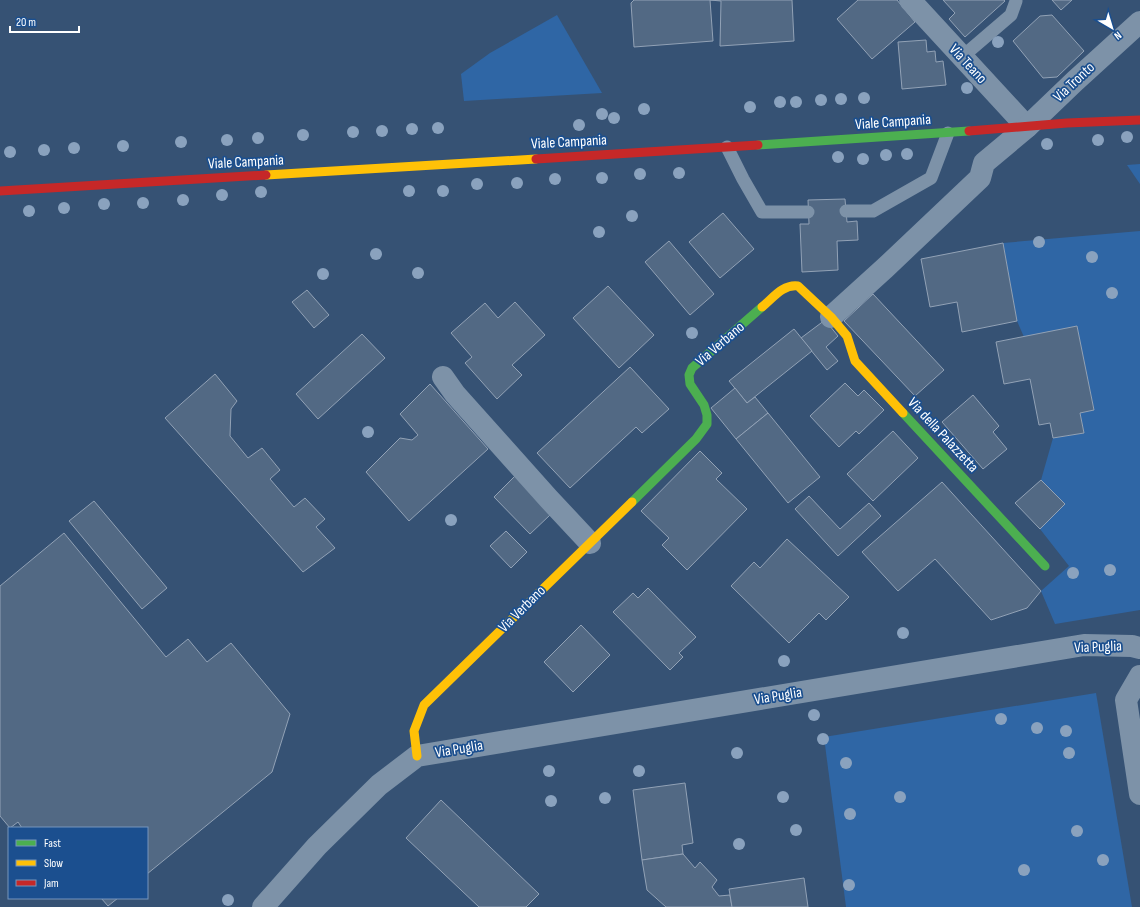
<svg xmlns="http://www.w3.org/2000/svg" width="1140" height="907" viewBox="0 0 1140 907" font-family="'Sofia Sans Condensed',sans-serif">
	<rect width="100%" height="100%" fill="#365274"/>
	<g fill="#2f66a5">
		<path d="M557 15 602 93 464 101 461 74 490 53Z"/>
		<path d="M1140 164V184L1127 165Z"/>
		<path d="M1140 231V610L1055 624 1041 591 1069 566 1040 529 1065 504 1041 480 1053 438 1084 433 1080 413 1094 409 1077 326 1024 337 1017 321 1003 243Z"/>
		<path d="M1096 693 1132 907H846L824 737Z"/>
	</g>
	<g fill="#526984" stroke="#92a2b6">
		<path d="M634 0H710L713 41 634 47 631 3Z"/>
		<path d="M710 0H792L794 41 720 46 721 1Z"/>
		<path d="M858 0H897L915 22 872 59 837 19Z"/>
		<path d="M943 0H1004L1005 1 965 37 949 19 955 13Z"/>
		<path d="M1052 0H1072L1061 10Z"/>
		<path d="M1052 15 1084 51 1057 77 1043 78 1013 41 1040 16Z"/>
		<path d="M926 40 927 52 935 51 936 62 943 61 946 85 902 89 898 42Z"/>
		<path d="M845 199 847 222 857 221 858 240 837 241 838 270 802 272 800 224H809L808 200Z"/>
		<path d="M723 213 754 249 720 278 689 242Z"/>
		<path d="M669 241 714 294 690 315 645 262Z"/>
		<path d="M1003 243 1017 321 962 332 957 302 930 307 921 259Z"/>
		<path d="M608 286 654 335 619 368 573 318Z"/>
		<path d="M307 290 329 315 314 328 292 302Z"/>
		<path d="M873 294 944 370 915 396 844 321Z"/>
		<path d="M515 302 545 335 512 365 522 375 497 399 465 363 472 357 451 333 485 303 498 318Z"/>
		<path d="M825 320 838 336 826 347 838 361 827 370 801 338Z"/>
		<path d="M1077 326 1094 410 1080 413 1084 433 1053 438 1050 423 1039 425 1030 379 1004 384 996 342Z"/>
		<path d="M794 329 812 351 747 403 729 381Z"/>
		<path d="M362 334 385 358 318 419 296 394Z"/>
		<path d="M630 367 669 409 642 433 636 427 570 488 537 453Z"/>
		<path d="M215 374 237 401 231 409 230 436 248 458 262 448 280 470 270 479 294 507 305 498 325 519 316 527 335 548 303 572 165 418Z"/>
		<path d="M845 383 858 396 864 390 884 410 859 434 856 431 839 447 810 416Z"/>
		<path d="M430 384 488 449 409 521 366 472 400 438 412 440 418 435 400 414Z"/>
		<path d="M735 388 747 403 755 397 768 413 736 439 711 408Z"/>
		<path d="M973 395 999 426 993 432 1007 449 983 469 942 422Z"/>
		<path d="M768 413 820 477 788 503 736 439Z"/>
		<path d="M893 431 918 458 873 501 847 474Z"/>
		<path d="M700 451 722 473 716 479 747 509 687 570 662 545 669 538 641 511Z"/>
		<path d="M519 472 550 515 530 534 494 497Z"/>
		<path d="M1041 480 1065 504 1040 529 1015 503Z"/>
		<path d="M942 482 1041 591 1027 608 991 620 935 559 898 591 862 552Z"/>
		<path d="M809 496 840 529 869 503 881 516 838 556 795 509Z"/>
		<path d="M94 501 167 588 142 609 69 521Z"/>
		<path d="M506 531 527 552 511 568 490 546Z"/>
		<path d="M64 533 166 657 188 639 207 662 231 643 290 714 272 772 147 874V828H22L18 822 10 828 0 816V586Z"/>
		<path d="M787 539 849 597 826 620 819 613 789 643 731 586 754 562 760 568Z"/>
		<path d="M648 588 696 637 679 653 683 657 670 670 613 612 633 593 638 598Z"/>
		<path d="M581 625 610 655 573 692 544 662Z"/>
		<path d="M685 783 693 843 682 845 683 854 642 860 633 790Z"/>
		<path d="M441 800 539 894 526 907H479L406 838Z"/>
		<path d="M683 854 695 868 700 862 717 880 712 887 719 896 730 895 732 907H666L647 890 642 860Z"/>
		<path d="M804 878 808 907H732L729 889Z"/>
		<path d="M101 898H118L108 906Z"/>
	</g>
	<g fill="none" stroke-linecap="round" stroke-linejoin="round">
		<g stroke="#7d92a8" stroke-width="13">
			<path d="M962 57 1011 15 1016 1"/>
			<path d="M727 147 743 179 762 212H808"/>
			<path d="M846 211H873L931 178 948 133"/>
		</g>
		<g stroke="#7d92a8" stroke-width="22">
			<path d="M910 0 1027 127"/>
			<path d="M831 317 885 268 980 178 984 163 1027 127 1075 81 1140 22"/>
			<path d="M443 377 455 394 548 498 590 543"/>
			<path d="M1140 676 1126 700 1140 794"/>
			<path d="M263 907 317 846 379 785 417 756 1084 645 1132 646 1140 648"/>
		</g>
		<g stroke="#4caf50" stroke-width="9">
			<path d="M758 145 969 131"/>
			<path d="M903 413 1045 566"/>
			<path d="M632 502 696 439 707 424V415L704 405 690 384 689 375 692 368 762 307"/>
		</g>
		<g stroke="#ffc107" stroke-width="9">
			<path d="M266 175 536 159"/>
			<path d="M762 307C773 298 783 284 798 286L831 317 847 336 855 361 903 413"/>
			<path d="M417 756 414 731 424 705 632 502"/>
		</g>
		<g stroke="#c62828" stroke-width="9">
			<path d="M969 131 1067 123 1140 120"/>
			<path d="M536 159 758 145"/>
			<path d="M0 191 266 175"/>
		</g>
	</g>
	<g fill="#8aa2be">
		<circle cx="998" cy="42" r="6"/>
		<circle cx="967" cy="88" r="6"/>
		<circle cx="864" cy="98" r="6"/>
		<circle cx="841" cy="99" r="6"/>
		<circle cx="821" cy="100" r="6"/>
		<circle cx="780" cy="102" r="6"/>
		<circle cx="796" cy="102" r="6"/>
		<circle cx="750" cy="107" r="6"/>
		<circle cx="644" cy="109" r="6"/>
		<circle cx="602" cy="114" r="6"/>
		<circle cx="614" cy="118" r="6"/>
		<circle cx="579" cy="125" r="6"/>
		<circle cx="438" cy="128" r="6"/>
		<circle cx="412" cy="129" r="6"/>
		<circle cx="382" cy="131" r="6"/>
		<circle cx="353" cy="132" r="6"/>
		<circle cx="303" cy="135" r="6"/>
		<circle cx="1127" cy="137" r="6"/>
		<circle cx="258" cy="138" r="6"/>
		<circle cx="227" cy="140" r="6"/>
		<circle cx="1098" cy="140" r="6"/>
		<circle cx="181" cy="142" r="6"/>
		<circle cx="1047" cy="144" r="6"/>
		<circle cx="123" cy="146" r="6"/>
		<circle cx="74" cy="148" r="6"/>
		<circle cx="44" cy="150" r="6"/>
		<circle cx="10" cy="152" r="6"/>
		<circle cx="907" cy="154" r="6"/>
		<circle cx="886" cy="155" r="6"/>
		<circle cx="838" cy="157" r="6"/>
		<circle cx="863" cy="159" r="6"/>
		<circle cx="679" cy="173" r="6"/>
		<circle cx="640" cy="174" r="6"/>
		<circle cx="602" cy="178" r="6"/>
		<circle cx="555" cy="179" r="6"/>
		<circle cx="517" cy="183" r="6"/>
		<circle cx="477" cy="184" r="6"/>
		<circle cx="409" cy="191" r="6"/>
		<circle cx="443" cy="191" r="6"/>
		<circle cx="261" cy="192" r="6"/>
		<circle cx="222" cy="195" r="6"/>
		<circle cx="183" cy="200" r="6"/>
		<circle cx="143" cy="203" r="6"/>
		<circle cx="104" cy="204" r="6"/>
		<circle cx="64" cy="208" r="6"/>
		<circle cx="29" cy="211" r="6"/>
		<circle cx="632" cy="216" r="6"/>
		<circle cx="599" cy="232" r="6"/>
		<circle cx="1039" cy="242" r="6"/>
		<circle cx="376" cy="254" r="6"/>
		<circle cx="1092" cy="257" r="6"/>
		<circle cx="418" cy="273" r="6"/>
		<circle cx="323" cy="274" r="6"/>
		<circle cx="1112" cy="293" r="6"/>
		<circle cx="692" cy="333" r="6"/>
		<circle cx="368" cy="432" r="6"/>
		<circle cx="451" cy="520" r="6"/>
		<circle cx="1110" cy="570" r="6"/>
		<circle cx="1073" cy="573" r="6"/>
		<circle cx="903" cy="633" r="6"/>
		<circle cx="784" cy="661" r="6"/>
		<circle cx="814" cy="715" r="6"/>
		<circle cx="1001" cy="719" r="6"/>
		<circle cx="1037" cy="728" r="6"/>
		<circle cx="1066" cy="731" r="6"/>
		<circle cx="823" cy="739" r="6"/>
		<circle cx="737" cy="753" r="6"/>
		<circle cx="1069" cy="753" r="6"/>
		<circle cx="846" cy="763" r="6"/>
		<circle cx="549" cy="771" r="6"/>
		<circle cx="639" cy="771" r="6"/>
		<circle cx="783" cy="797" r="6"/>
		<circle cx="900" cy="797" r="6"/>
		<circle cx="605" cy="798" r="6"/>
		<circle cx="551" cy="801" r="6"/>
		<circle cx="850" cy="814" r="6"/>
		<circle cx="796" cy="830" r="6"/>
		<circle cx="1077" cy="831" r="6"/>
		<circle cx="739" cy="844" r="6"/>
		<circle cx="1103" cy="860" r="6"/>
		<circle cx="1024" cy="870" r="6"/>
		<circle cx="849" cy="885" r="6"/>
		<circle cx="228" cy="900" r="6"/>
	</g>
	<g text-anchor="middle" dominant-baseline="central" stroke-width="3.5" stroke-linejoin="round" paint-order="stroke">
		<g font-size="15" fill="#fff" stroke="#1b4f8f">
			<text transform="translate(968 64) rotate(47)">Via Teano</text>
			<text transform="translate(1074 82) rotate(-43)">Via Tronto</text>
			<text transform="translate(893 122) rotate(-4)">Viale Campania</text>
			<text transform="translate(569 142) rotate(-3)">Viale Campania</text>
			<text transform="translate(246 162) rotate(-3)">Viale Campania</text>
			<text transform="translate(720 344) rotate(-41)">Via Verbano</text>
			<text transform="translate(943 435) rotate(47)">Via della Palazzetta</text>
			<text transform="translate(522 609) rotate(-45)">Via Verbano</text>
			<text transform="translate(1098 647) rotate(-2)">Via Puglia</text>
			<text transform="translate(778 696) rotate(-9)">Via Puglia</text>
			<text transform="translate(459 749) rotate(-9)">Via Puglia</text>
		</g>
	</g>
	<rect x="8" y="827" width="140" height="72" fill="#1b4f8f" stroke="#7695bc"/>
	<rect x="16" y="840" width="20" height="6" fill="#4caf50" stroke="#7695bc"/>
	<text x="44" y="847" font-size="12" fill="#ffffff">Fast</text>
	<rect x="16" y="860" width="20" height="6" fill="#ffc107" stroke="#7695bc"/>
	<text x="44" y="867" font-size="12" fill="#ffffff">Slow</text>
	<rect x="16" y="880" width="20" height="6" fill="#c62828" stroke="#7695bc"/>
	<text x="44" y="887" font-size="12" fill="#ffffff">Jam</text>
	<g transform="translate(1112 28) rotate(142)" stroke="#1b4f8f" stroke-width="3" paint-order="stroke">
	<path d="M0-3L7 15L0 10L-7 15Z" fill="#ffffff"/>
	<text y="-6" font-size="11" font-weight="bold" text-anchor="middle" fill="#ffffff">N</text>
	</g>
	<path d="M10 26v6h69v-6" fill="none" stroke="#ffffff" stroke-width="2"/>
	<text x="16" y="26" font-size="12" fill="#ffffff" stroke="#1b4f8f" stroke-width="3" paint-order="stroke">20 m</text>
</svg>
